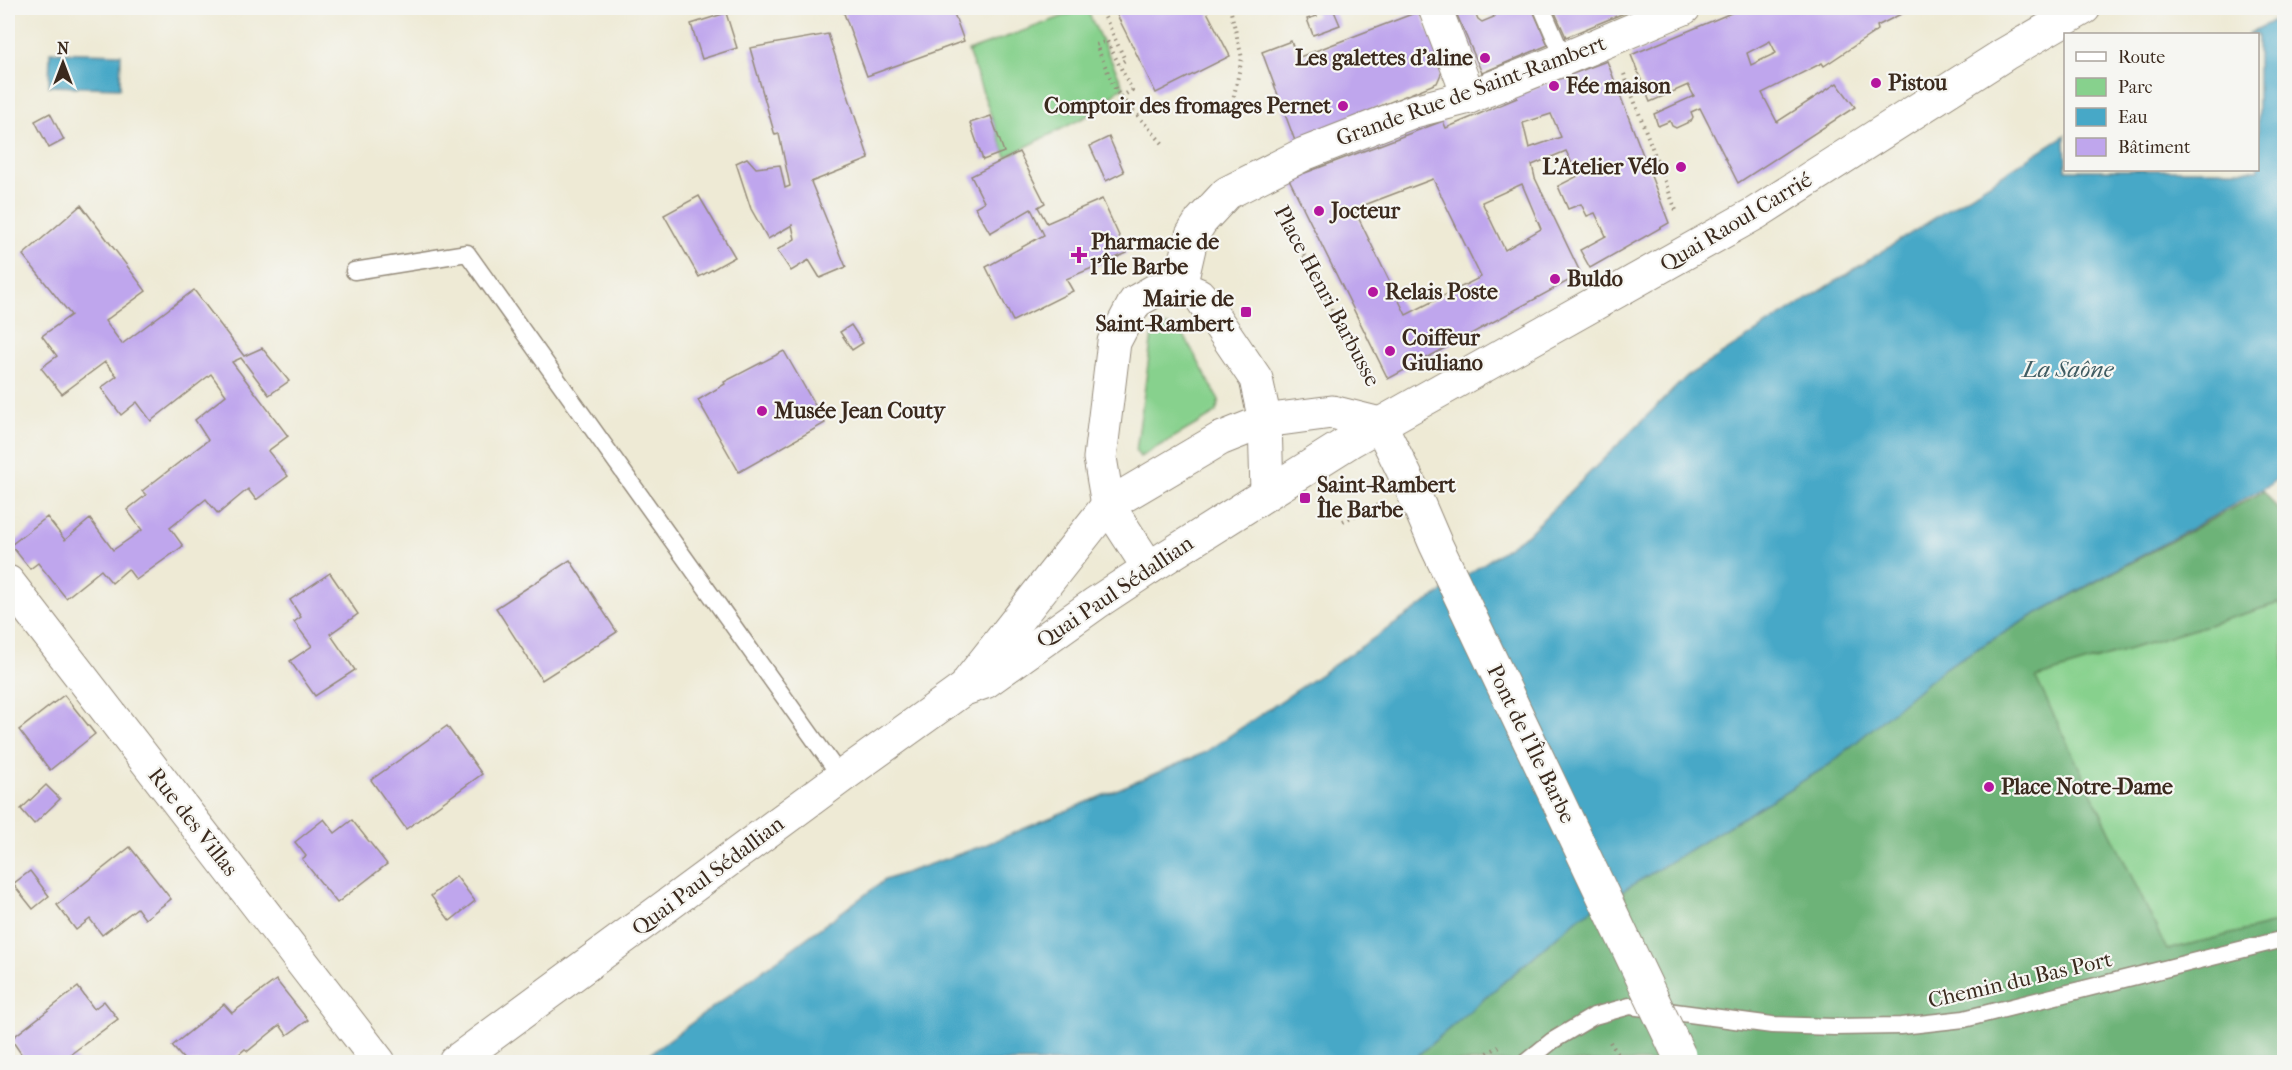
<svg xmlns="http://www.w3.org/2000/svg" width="2292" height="1070" viewBox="0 0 2292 1070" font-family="'IM FELL French Canon',serif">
	<rect width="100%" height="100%" fill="#f6f6f2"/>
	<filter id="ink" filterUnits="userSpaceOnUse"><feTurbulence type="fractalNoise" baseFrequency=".0167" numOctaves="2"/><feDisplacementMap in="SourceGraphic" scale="12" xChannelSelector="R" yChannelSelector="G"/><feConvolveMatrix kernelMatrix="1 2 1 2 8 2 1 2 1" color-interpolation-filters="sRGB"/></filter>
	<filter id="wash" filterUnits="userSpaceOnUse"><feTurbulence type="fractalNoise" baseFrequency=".008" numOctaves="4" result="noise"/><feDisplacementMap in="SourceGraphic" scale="24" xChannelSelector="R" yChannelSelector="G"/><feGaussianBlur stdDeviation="1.35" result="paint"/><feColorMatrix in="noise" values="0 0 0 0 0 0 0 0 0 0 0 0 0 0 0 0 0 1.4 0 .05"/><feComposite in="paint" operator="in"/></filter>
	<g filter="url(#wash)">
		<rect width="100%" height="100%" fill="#eeead5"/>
		<g fill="#87d18d" stroke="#617e56" stroke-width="1.5">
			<path d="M1086 8 1124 87 1118 90 1099 110 1006 157 968 51Z"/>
			<path d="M1166 326 1180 328 1219 400 1216 413 1140 457 1136 451 1152 335Z"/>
			<path d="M2279 603 2284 611V921L1956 1002 2036 677Z"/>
		</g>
		<path fill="#6db378" stroke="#546e4b" stroke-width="1.5" d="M2264 491 2284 518V611L2279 603 2036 678 2167 950 2284 921V1060L2272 1062H1410L1581 916 1829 765 1943 669 2029 618Z"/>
		<g fill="#47a8c7" stroke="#416972" stroke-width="1.5">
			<path d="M2284 15V473L2268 486 2029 618 1943 669 1829 765 1581 916 1410 1062H639L885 880 985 845 1204 753 1529 533 1687 376 2065 135 2066 170H2258V34H2248Z"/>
			<path d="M50 52 121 54 120 88 49 86Z"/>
		</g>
		<g id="blocks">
			<g fill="#bfa6ed" fill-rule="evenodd">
				<path d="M842 8H952L964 41 867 76Z"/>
				<path d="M1128 8H1205L1230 56 1156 93 1116 13Z"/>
				<path d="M1314 8H1342L1334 11 1340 25 1313 35 1307 19 1317 16Z"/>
				<path d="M1454 8H1473L1478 19 1482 22 1494 17 1489 8H1532L1548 45 1482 73Z"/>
				<path d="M1553 8H1636L1566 37Z"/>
				<path d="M1743 8H1913L1877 26 1878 30 1824 66 1822 63 1762 93 1777 122 1837 83 1855 107 1738 183 1700 108 1691 112 1693 117 1691 121 1676 128 1672 126 1670 121 1658 126 1654 114 1694 96 1688 85 1650 102 1631 55ZM1770 41 1776 53 1751 65 1747 53Z"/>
				<path d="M1420 11 1444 67 1437 83 1295 141 1262 52 1291 41 1297 58Z"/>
				<path d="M726 13 737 48 702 59 691 24Z"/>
				<path d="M828 34 869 159 811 182 846 267 820 278 809 260 791 271 777 250 795 239 792 225 768 239 751 209 736 163 747 158 756 168 780 165 785 188 790 186 779 134 775 135 774 132 750 48Z"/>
				<path d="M1607 61 1669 223 1590 268 1580 250 1606 236 1595 213 1587 216 1581 204 1568 209 1558 186 1578 176 1566 151 1532 165 1535 178 1581 274 1388 379 1289 179 1443 121 1446 128 1517 98 1516 95ZM1551 114 1561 137 1529 148 1523 123ZM1433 179 1481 277 1406 315 1354 209ZM1522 184 1541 229 1505 250 1482 202Z"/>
				<path d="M50 113 64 140 49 148 35 121Z"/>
				<path d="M991 116 1004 152 983 160 970 123Z"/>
				<path d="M1109 137 1124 172 1106 181 1090 146Z"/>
				<path d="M1019 152 1045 203 1038 207 1047 223 1102 199 1127 253 1066 279 1073 291 1013 321 986 267 1044 235 1031 209 990 233 975 207 984 202 971 176Z"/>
				<path d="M699 196 735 257 699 277 664 215Z"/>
				<path d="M81 205 146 291 105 321 122 344 194 290 244 356 262 348 289 381 269 395 241 358 232 362 288 436 268 451 288 476 256 500 248 489 218 514 206 499 170 528 183 546 136 580 128 569 112 583 101 570 66 598 38 563 30 569 11 545 47 517 65 540 90 519 113 550 142 530 127 510 146 495 142 491 208 440 195 420 226 395 211 374 151 421 137 402 121 415 101 388 117 376 105 362 62 394 41 368 57 356 42 336 71 315 23 255Z"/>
				<path d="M851 325 863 343 852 350 840 332Z"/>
				<path d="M784 351 825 423 739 472 698 400 725 384 724 382Z"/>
				<path d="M570 560 617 632 542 680 496 608Z"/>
				<path d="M330 573 358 614 330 634 355 670 315 696 290 661 312 646 294 622 301 617 290 600Z"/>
				<path d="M64 695 95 734 50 770 19 730Z"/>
				<path d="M447 726 482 774 406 829 371 780Z"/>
				<path d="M46 785 60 799 34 824 21 809Z"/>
				<path d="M324 819 335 833 352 820 387 864 337 903 302 859 306 856 295 842Z"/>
				<path d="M130 847 171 899 145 919 137 908 102 935 90 919 76 930 57 905Z"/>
				<path d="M30 871 49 896 33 909 13 884Z"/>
				<path d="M456 876 475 901 450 921 431 896Z"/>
				<path d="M276 980 308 1020 287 1035 280 1025 248 1051 245 1049 231 1061 232 1062H186L172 1046 224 1004 232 1013Z"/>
				<path d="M78 987 94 1009 104 1001 118 1019 71 1054 78 1062H11L22 1055 11 1039Z"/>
			</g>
		</g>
	</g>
	<g filter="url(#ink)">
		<use href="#blocks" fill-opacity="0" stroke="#948a7a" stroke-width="1.5"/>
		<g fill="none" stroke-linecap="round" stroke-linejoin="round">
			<defs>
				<g id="service">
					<path d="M1542 8 1564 59"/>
					<path d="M354 271 467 253 841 777"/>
					<path d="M1526 1062 1552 1041 1594 1016 1630 1006 1772 1025 1834 1027 1901 1026 1964 1019 2284 939"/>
				</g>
				<g id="minor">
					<path d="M1435 8 1469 97"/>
					<path d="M1380 424 1412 489"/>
					<path d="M1108 505 1149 568"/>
					<path d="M8 582 379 1062"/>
				</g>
				<g id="tertiary">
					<path d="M1180 287 1192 235 1201 221 1227 193 1304 154 1414 111 1469 97 1564 59 1684 8"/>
					<path d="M1108 505 1100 458 1114 342 1135 302 1156 290 1180 287 1199 295 1256 379 1265 421"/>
				</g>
				<g id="primary">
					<path d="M1265 421 1267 492"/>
					<path d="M969 681 1108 505 1220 439 1265 421 1332 412 1380 424"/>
					<path d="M455 1062 841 777 962 690 985 682 1096 603 1149 568 1352 440 1756 213 2005 54 2084 8"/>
				</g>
			</defs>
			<use href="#service" stroke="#948a7a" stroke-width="19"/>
			<use href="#minor" stroke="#948a7a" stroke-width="35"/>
			<use href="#tertiary" stroke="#948a7a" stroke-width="35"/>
			<use href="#primary" stroke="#948a7a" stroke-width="35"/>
			<g stroke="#948a7a" stroke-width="4" stroke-dasharray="1.5 4.5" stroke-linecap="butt">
				<path d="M1106 8 1102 11 1125 60 1119 64"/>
				<path d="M1624 74 1677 213"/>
				<path d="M1121 97 1132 90 1107 41 1096 45 1116 91 1121 97 1164 145"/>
				<path d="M1230 114 1242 58 1230 8"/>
				<path d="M1280 207 1367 380"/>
				<path d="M1343 521 1378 505"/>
				<path d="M1610 1042 1623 1062"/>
				<path d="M1472 1062 1500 1046"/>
				<path d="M1766 1062 1772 1060"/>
			</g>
			<use href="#service" stroke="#fff" stroke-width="16"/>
			<use href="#minor" stroke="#fff" stroke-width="33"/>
			<use href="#tertiary" stroke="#fff" stroke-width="33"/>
			<use href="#primary" stroke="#fff" stroke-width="33"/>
			<defs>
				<path id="minor-bridge" d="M1412 489 1436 545 1679 1055"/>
			</defs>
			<use href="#minor-bridge" stroke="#948a7a" stroke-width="35" stroke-linecap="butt"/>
			<use href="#minor-bridge" stroke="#fff" stroke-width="33"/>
		</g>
	</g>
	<g fill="#b5179e" stroke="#f6f6f2" stroke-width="2">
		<circle cx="1485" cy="58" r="6"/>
		<circle cx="1876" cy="83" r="6"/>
		<circle cx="1554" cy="86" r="6"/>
		<circle cx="1343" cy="106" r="6"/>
		<circle cx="1681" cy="167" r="6"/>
		<circle cx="1319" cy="211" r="6"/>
		<path d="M1076 246h6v6h6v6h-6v6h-6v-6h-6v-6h6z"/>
		<circle cx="1555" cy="279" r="6"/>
		<circle cx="1373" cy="292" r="6"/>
		<rect x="1240" y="306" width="12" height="12" rx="3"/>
		<circle cx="1390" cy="351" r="6"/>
		<circle cx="762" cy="411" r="6"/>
		<rect x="1299" y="492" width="12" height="12" rx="3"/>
		<circle cx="1989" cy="787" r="6"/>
	</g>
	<g text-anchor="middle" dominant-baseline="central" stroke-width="4.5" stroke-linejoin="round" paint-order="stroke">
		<g font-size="22" font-weight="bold" fill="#3b2a1e" stroke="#f6f6f2" text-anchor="start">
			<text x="1473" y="58" text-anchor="end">Les galettes d'aline</text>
			<text x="1888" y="83">Pistou</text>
			<text x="1566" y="86">Fée maison</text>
			<text x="1331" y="106" text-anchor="end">Comptoir des fromages Pernet</text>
			<text x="1669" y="167" text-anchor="end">L'Atelier Vélo</text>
			<text x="1331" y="211">Jocteur</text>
			<text x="1091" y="242">Pharmacie de<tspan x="1091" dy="25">l'Île Barbe</tspan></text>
			<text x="1567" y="279">Buldo</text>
			<text x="1385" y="292">Relais Poste</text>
			<text x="1234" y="299" text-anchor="end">Mairie de<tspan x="1234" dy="25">Saint-Rambert</tspan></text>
			<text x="1402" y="338">Coiffeur<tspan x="1402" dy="25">Giuliano</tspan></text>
			<text x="774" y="411">Musée Jean Couty</text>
			<text x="1317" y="485">Saint-Rambert<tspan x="1317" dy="25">Île Barbe</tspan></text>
			<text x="2001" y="787">Place Notre-Dame</text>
		</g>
		<g font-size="22" fill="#3b2a1e" stroke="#f6f6f2">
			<text transform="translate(1471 91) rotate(-20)">Grande Rue de Saint-Rambert</text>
			<text transform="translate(1736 222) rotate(-31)">Quai Raoul Carrié</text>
			<text transform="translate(1327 296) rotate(62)">Place Henri Barbusse</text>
			<text transform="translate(1115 592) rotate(-34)">Quai Paul Sédallian</text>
			<text transform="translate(1531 744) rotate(64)">Pont de l'Île Barbe</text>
			<text transform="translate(193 822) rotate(52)">Rue des Villas</text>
			<text transform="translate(708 876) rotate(-37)">Quai Paul Sédallian</text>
			<text transform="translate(2020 980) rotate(-13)">Chemin du Bas Port</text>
		</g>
		<g font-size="24" font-style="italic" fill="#405c62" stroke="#f6f6f2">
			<text x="2068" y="369">La Saône</text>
		</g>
	</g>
	<rect width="2292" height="1070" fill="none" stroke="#f6f6f2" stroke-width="30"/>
	<rect x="2064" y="33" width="195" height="138" fill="#f6f6f2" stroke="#aba49d" stroke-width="1.5"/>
	<rect x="2076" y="52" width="30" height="9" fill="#ffffff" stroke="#aba49d" stroke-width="1.5"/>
	<text x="2118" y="63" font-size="18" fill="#3b2a1e">Route</text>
	<rect x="2076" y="78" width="30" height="18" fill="#87d18d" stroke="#aba49d" stroke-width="1.5"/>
	<text x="2118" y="93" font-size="18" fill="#3b2a1e">Parc</text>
	<rect x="2076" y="108" width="30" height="18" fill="#47a8c7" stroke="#aba49d" stroke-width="1.5"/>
	<text x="2118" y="123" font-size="18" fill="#3b2a1e">Eau</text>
	<rect x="2076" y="138" width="30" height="18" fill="#bfa6ed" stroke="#aba49d" stroke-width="1.5"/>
	<text x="2118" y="153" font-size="18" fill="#3b2a1e">Bâtiment</text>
	<g transform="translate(63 63)" stroke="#f6f6f2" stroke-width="4.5" paint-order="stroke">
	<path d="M0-4.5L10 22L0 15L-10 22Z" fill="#3b2a1e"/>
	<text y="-9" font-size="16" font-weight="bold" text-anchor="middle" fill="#3b2a1e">N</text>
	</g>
</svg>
